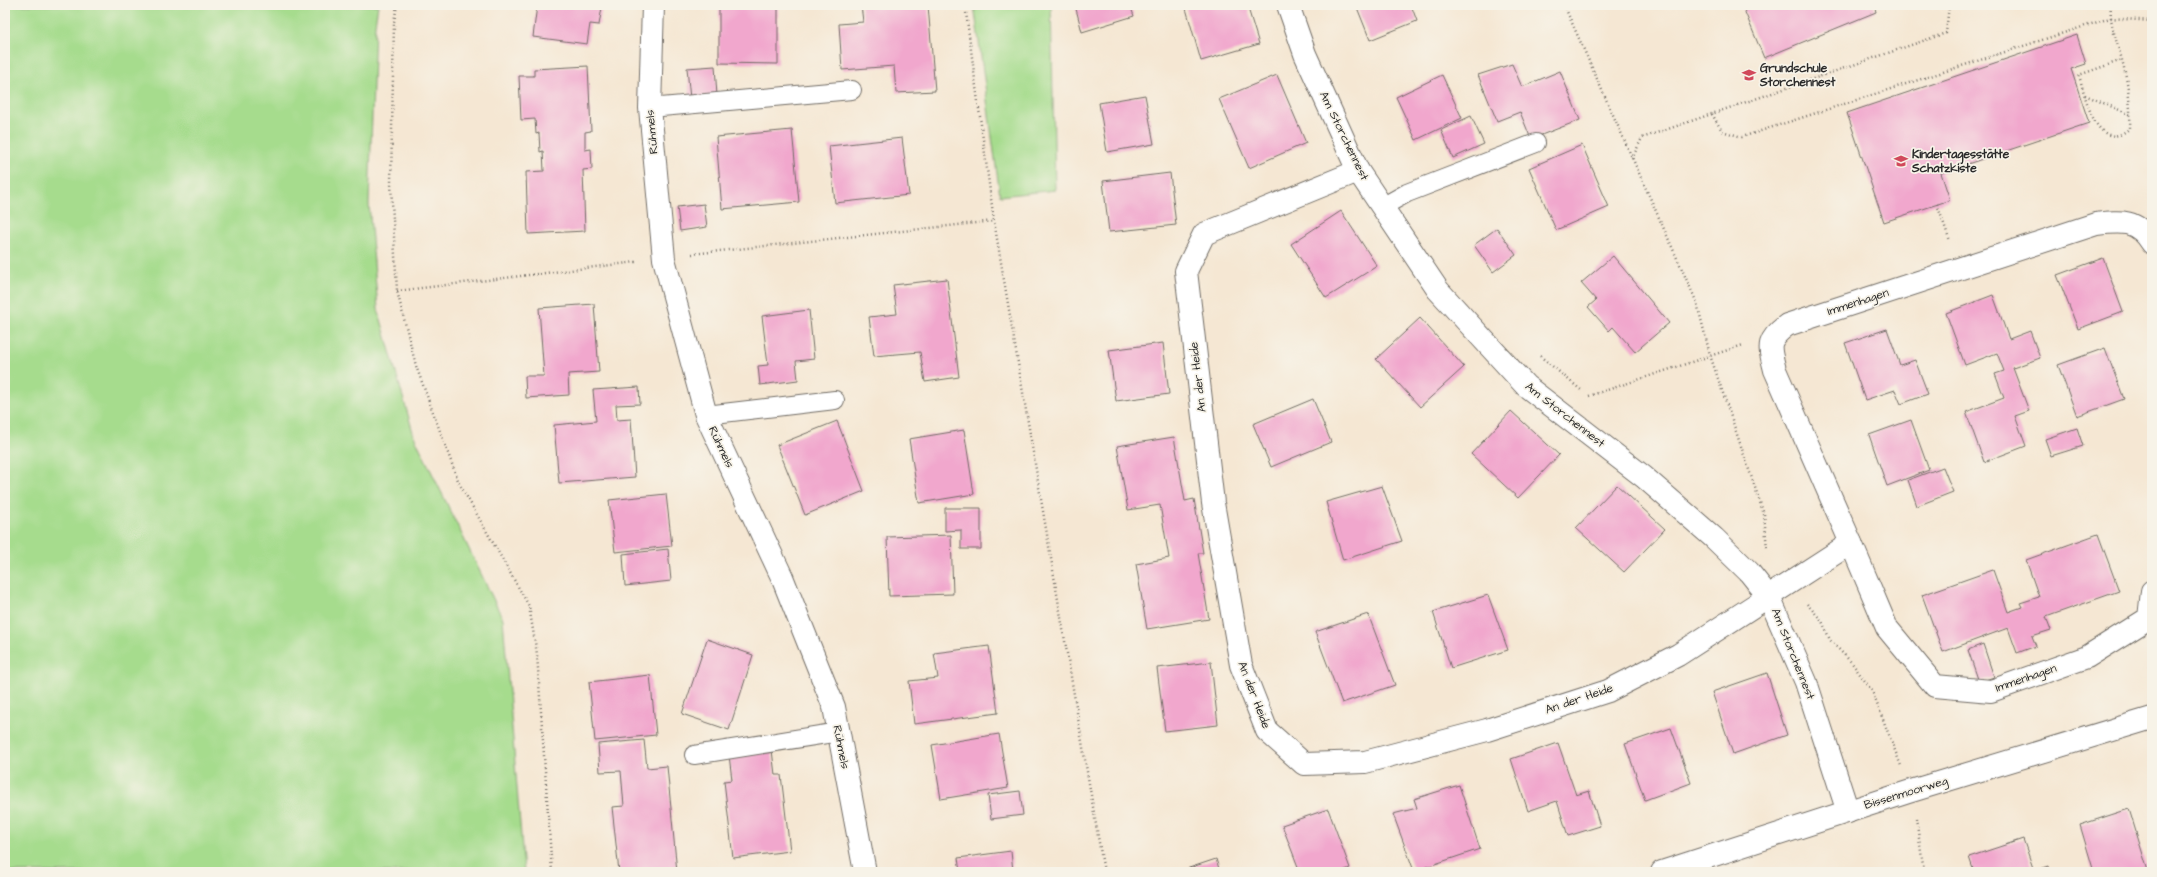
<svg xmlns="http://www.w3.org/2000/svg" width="2157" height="877" viewBox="0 0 2157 877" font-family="'Architects Daughter',sans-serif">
	<rect width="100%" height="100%" fill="#f7f3e8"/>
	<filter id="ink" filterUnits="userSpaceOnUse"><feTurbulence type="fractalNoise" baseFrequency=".025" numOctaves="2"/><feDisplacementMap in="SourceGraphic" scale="8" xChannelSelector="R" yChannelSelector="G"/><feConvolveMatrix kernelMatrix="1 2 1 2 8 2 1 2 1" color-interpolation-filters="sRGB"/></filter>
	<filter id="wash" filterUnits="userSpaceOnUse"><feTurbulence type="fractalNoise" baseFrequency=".012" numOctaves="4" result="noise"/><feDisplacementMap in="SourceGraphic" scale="16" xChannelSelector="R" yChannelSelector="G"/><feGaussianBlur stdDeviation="0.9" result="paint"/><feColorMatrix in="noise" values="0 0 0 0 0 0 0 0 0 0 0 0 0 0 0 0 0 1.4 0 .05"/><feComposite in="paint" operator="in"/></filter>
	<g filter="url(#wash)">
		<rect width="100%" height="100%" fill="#f5e7d3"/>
		<g fill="#a6dc8d" stroke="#68845c">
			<path d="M5 5H378L375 25 369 204 378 309 414 436 503 619 524 872H5Z"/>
			<path d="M974 5H1051L1055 190 1000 196Z"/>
		</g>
		<g id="blocks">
			<g fill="#f1a7cd">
				<path d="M537 5H594L602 7 599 25 590 24 587 44 533 37Z"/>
				<path d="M719 5H778V64L719 63Z"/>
				<path d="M861 5H928L935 91 896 93 894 66 842 70 839 24 863 22Z"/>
				<path d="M1075 5H1130L1134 16 1082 32Z"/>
				<path d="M1185 5H1247L1259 44 1201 61Z"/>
				<path d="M1356 5H1411L1417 21 1370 40Z"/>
				<path d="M1742 5H1874L1876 12 1764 58Z"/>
				<path d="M2077 35 2086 64 2071 69 2089 123 1941 173 1950 200 1884 222 1847 113Z"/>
				<path d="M1512 64 1522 87 1560 71 1580 120 1531 139 1520 112 1497 121 1478 75Z"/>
				<path d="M588 66 591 131 585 132V150L591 149 592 169 583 170 585 231 528 234 526 172 544 171 543 151 540 152 539 133 536 134 535 119 521 120 519 76H534V69Z"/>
				<path d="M715 66 717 96 690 99 687 68Z"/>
				<path d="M1277 75 1306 143 1249 168 1219 99Z"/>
				<path d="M1442 75 1462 118 1416 140 1396 97Z"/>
				<path d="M1145 95 1154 144 1107 152 1099 103Z"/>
				<path d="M1471 116 1484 144 1453 158 1441 130Z"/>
				<path d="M792 130 799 202 722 209 716 137Z"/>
				<path d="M902 138 909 195 835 203 829 146Z"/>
				<path d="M1582 145 1609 207 1556 230 1529 168Z"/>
				<path d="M1170 173 1176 225 1109 232 1103 181Z"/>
				<path d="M704 204 707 227 680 231 677 207Z"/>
				<path d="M1341 211 1377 266 1326 298 1291 244Z"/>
				<path d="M1497 228 1516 255 1493 272 1474 245Z"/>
				<path d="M1613 256 1669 323 1635 352 1613 327 1609 331 1588 307 1596 300 1581 283Z"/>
				<path d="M2103 258 2123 312 2078 329 2057 275Z"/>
				<path d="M947 279 959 377 925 382 920 352 874 356 869 317 897 314 893 285Z"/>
				<path d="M1993 295 2009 339 2030 331 2040 358 2013 368 2029 411 2015 416 2026 446 1984 462 1966 412 2004 398 1995 374 2004 371 1997 353 1965 365 1946 313Z"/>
				<path d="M594 304 599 372 568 374 569 395 526 398 525 376H544L539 308Z"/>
				<path d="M809 310 814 359 796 361 798 380 760 385 758 366 768 365 762 316Z"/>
				<path d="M1420 318 1464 367 1420 407 1376 359Z"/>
				<path d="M1887 329 1900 365 1915 360 1928 394 1901 404 1895 390 1865 400 1845 343Z"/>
				<path d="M1163 343 1169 394 1116 401 1109 350Z"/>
				<path d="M2105 348 2124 399 2077 416 2058 365Z"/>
				<path d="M639 387 640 404 616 405 617 420 631 419 635 477 559 483 554 425 596 421 593 390Z"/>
				<path d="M1313 399 1331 442 1271 467 1253 424Z"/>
				<path d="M1511 411 1559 455 1518 498 1471 454Z"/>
				<path d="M1911 420 1929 470 1887 486 1869 435Z"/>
				<path d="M837 421 864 491 805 515 777 445Z"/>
				<path d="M2077 428 2083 446 2051 456 2045 439Z"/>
				<path d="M964 430 974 494 919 503 909 439Z"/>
				<path d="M1174 437 1185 501 1194 499 1203 553H1198L1209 619 1147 629 1136 564 1169 558 1160 505 1128 510 1117 446Z"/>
				<path d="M1943 467 1953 492 1917 506 1908 480Z"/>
				<path d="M1617 485 1665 529 1624 572 1576 528Z"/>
				<path d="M1382 486 1402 541 1343 560 1326 502Z"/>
				<path d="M666 494 672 546 615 552 609 500Z"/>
				<path d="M945 508H981V549H961V530L945 531Z"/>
				<path d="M2098 534 2119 591 2046 617 2051 630 2032 636 2036 646 2017 653 2008 628 1943 652 1922 595 1993 570 2008 612 2022 607 2020 603 2039 597 2026 560Z"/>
				<path d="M951 535 953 594 889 596 887 537Z"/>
				<path d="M668 549 671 581 625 586 623 554Z"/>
				<path d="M1488 595 1508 650 1451 668 1433 612Z"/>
				<path d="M1368 614 1395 685 1342 703 1315 632Z"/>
				<path d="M707 639 753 655 729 730 682 714Z"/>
				<path d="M1983 644 1994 677 1979 682 1968 650Z"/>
				<path d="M989 646 998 713 914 724 909 681 938 678 934 653Z"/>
				<path d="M1211 662 1218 725 1165 731 1157 668Z"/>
				<path d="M1767 673 1787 735 1733 754 1712 692Z"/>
				<path d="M650 675 656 735 595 741 589 682Z"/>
				<path d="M1671 728 1691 783 1645 800 1625 744Z"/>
				<path d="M999 734 1008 788 941 799 932 745Z"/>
				<path d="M644 740 647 768 667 766 677 872H619L612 807 624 806 621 771 600 772 598 744Z"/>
				<path d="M1558 743 1576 795 1589 791 1600 826 1568 836 1557 801 1528 811 1511 759Z"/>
				<path d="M772 750 775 775H781L790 851 733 858 724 781 732 780 729 755Z"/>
				<path d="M1459 785 1480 849 1414 871 1393 814 1417 808 1414 799Z"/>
				<path d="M1020 791 1023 815 991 819 988 795Z"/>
				<path d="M1328 809 1350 868 1340 872H1300L1282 825Z"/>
				<path d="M2129 809 2148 871 2094 872 2080 825Z"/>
				<path d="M2023 839 2034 871 2049 866 2050 872H1974L1969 857Z"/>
				<path d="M1011 851 1013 872H960L958 858Z"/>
				<path d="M1216 859 1220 872H1177Z"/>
			</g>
		</g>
	</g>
	<g filter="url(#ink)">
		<use href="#blocks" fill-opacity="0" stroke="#726d66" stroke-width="1"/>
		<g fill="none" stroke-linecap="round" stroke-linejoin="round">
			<defs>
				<g id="service">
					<path d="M650 108 852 90"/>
					<path d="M1382 207 1407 193 1536 143"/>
					<path d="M706 415 835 400"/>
					<path d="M694 755 839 732"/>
				</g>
				<g id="minor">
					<path d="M653 5 650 108 664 259 706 415 782 577 834 707 865 872"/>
					<path d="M1288 5 1305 54 1358 171 1438 290 1526 386 1644 477 1714 538 1749 572 1769 597 1806 682 1848 812"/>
					<path d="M1358 171 1204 234 1186 271 1213 503 1241 665 1267 731 1304 764 1365 762 1487 730 1608 691 1678 655 1851 543"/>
					<path d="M2152 243C2137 219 2121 221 2096 224L1787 325C1766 341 1769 346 1775 370L1851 543 1887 628 1935 686 1991 691 2087 657 2149 618 2152 591"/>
					<path d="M1662 872 1908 792 2152 718"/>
				</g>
			</defs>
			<use href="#service" stroke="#726d66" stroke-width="20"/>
			<use href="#minor" stroke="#726d66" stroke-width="24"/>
			<g stroke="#726d66" stroke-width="2.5" stroke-dasharray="1 3" stroke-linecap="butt">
				<path d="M397 5 394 22 391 183 397 291 416 366 459 483 529 606 537 654 552 872"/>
				<path d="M965 5 994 221 1104 872"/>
				<path d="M1564 5 1697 303 1710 355 1764 514 1767 549"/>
				<path d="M2111 5C2109 24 2117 41 2122 60 2128 82 2131 105 2130 128 2097 157 2085 96 2079 75L2122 60"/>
				<path d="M2085 95 2131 115"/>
				<path d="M1712 114 1722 131 1742 137 2110 18 2152 21"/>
				<path d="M1632 159 1642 138 1946 33 1949 5"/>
				<path d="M1937 204 1950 241"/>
				<path d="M692 254 994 221"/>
				<path d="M397 291 636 262"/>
				<path d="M1540 356 1581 390"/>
				<path d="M1589 396 1743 345"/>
				<path d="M1807 604 1822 621 1830 640 1852 663 1872 691 1901 766"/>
				<path d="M1916 818 1924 872"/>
			</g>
			<use href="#service" stroke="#fff" stroke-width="18"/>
			<use href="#minor" stroke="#fff" stroke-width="22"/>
		</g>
	</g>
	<defs>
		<symbol id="school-bare" viewBox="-9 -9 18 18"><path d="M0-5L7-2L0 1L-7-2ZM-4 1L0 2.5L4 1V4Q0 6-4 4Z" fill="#d1495b" stroke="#f7f3e8" stroke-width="2.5" paint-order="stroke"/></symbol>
	</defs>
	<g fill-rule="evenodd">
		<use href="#school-bare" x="1739" y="65" width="20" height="20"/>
		<use href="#school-bare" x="1891" y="151" width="20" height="20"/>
	</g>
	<g text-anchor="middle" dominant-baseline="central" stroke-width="3.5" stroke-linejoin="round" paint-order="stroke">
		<g font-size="12" font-weight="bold" fill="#2b2b2b" stroke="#f7f3e8" text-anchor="start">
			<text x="1760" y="68">Grundschule<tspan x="1760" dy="14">Storchennest</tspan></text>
			<text x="1912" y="154">Kindertagesstätte<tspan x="1912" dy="14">Schatzkiste</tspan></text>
		</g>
		<g font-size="12" fill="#2b2b2b" stroke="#f7f3e8">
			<text transform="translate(652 132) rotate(-95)">Rühmels</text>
			<text transform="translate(1344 136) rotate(64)">Am Storchennest</text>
			<text transform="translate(1858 302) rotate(-18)">Immenhagen</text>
			<text transform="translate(1198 377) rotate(-97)">An der Heide</text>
			<text transform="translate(1565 415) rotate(38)">Am Storchennest</text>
			<text transform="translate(721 447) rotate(65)">Rühmels</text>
			<text transform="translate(1793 654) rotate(68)">Am Storchennest</text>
			<text transform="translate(2026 678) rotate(-19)">Immenhagen</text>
			<text transform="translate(1254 695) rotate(69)">An der Heide</text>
			<text transform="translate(1579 699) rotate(-19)">An der Heide</text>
			<text transform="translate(841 747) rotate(79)">Rühmels</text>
			<text transform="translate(1906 793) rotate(-17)">Bissenmoorweg</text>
		</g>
	</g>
	<rect width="2157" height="877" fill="none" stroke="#f7f3e8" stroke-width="20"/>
</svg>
